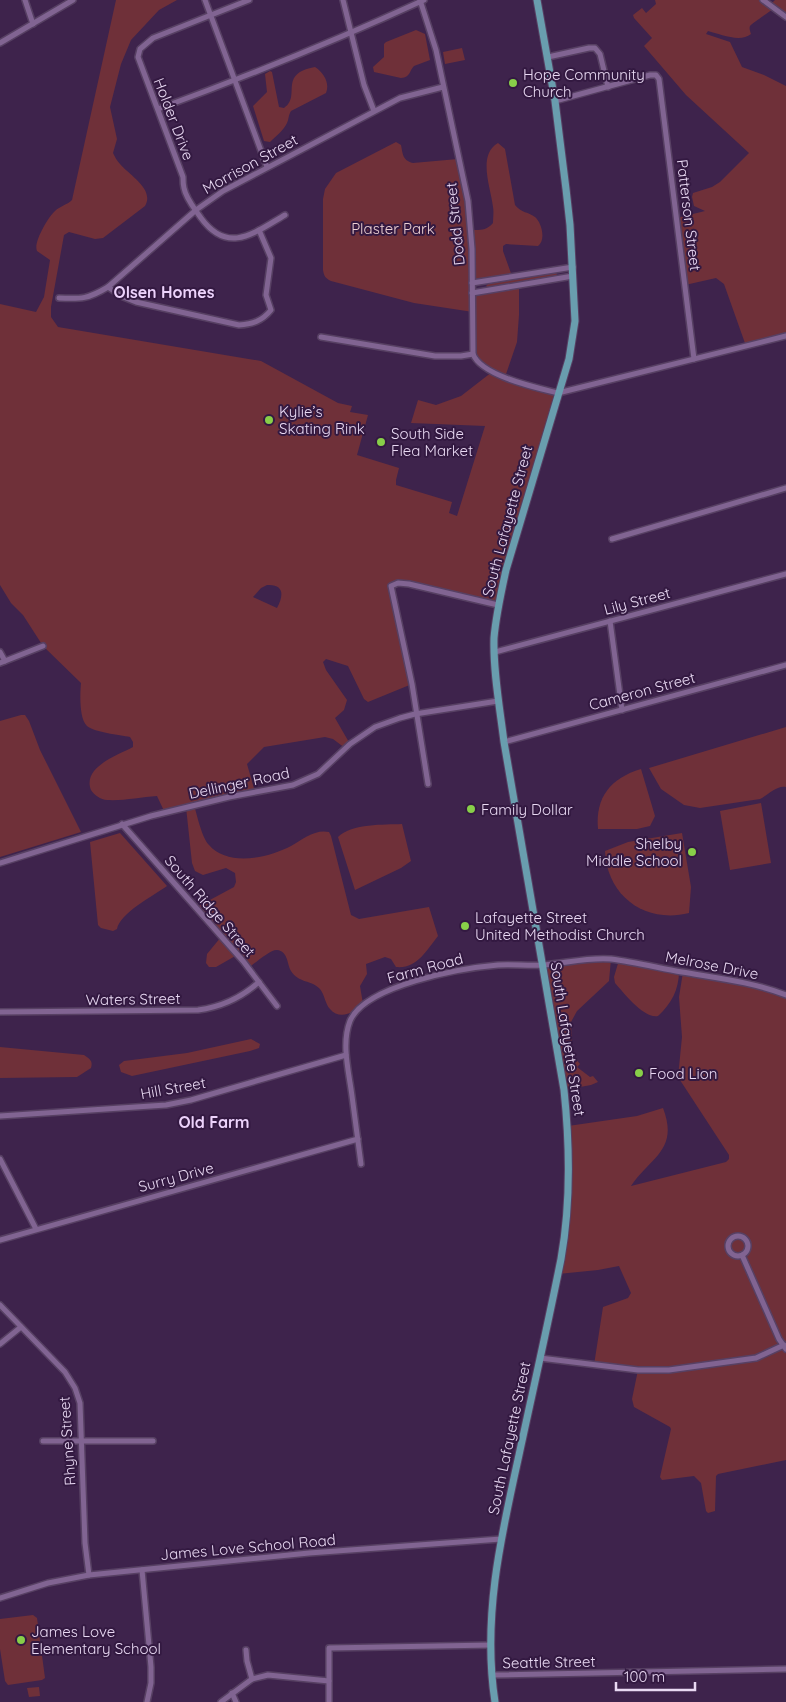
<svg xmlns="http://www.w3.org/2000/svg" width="786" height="1702" viewBox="0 0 786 1702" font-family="Quicksand,sans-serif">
	<rect width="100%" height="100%" fill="#3e234c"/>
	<g fill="#6f3039" fill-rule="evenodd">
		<path d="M116 0H177L159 10 131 40 121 64 110 107 117 139 113 153C115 157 117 161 120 164 129 175 155 189 145 206L103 238 95 239 69 232 64 235 51 307V317L58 327 261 361 338 403 352 406 350 412 368 415 357 455 399 468 396 480V485L452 502 449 513 457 516 485 426 411 423 418 400 436 405 461 396 492 372 475 358 473 312 414 303 331 281C325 278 324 276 323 270V199L325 189 336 173 396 142 401 145C403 154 402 160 413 163L458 159 468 201 470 230C480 230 486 231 493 223 493 218 494 212 493 207 491 188 477 155 498 143L505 149 515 205C521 213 529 212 535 217 542 223 546 240 538 246L506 244 503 246V251L512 276 472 283V293L519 285V315L517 342 505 377 558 393 498 605 409 584 392 585 412 684 368 702 364 699 348 666 326 659 323 662 326 670 347 700 344 710 335 718 350 744 345 748 333 739 325 737 264 747 247 764 255 792 194 805C197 815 202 838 209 845 228 867 268 858 291 846 303 839 315 829 329 832L331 836 351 915 359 919 429 907 438 936C426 951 417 969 396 967L391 959 385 957 366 964 367 974 360 986 363 1004C355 1012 340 1021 330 1009 325 1004 325 995 320 989 312 980 298 983 291 971 287 964 288 951 277 950 271 949 254 964 248 968L237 955 216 967H209L206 963 207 954 221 937 195 908 234 887 236 882 235 873 226 868 203 875 195 871 192 863 186 807 165 813 157 796C141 797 123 801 107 800 101 800 93 794 91 790 82 767 118 755 133 747V742L130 737C120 735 93 732 87 726 79 719 80 693 81 683L43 646 23 615 11 603 0 585V304L36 312 44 297 50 260 37 251C33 243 48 217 55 211 60 206 67 205 72 200ZM267 585C284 584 284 595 277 608L253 597 261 588Z"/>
		<path d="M655 0H763L774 8C770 12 752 23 750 26 749 28 750 31 751 34 740 43 720 34 708 31L706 34 730 42 742 67 764 75 786 86V336L746 346 724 284 716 278 685 285 677 218 705 211 694 206 692 197 693 193 712 187 720 182 749 153 686 95 644 46 652 38 634 18 633 15 642 8 646 13 656 4Z"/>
		<path d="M775 0H786V13L772 3Z"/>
		<path d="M416 30 425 34 430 60 414 66C409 71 411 77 401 78L374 72 373 67 384 57V44L386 42Z"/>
		<path d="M462 48 465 60 445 64 443 52Z"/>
		<path d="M315 67C324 73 330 83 326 93L291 111C288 116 289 119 287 123 284 130 276 136 270 142L264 141 253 106 267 92 265 74 270 71 272 72 279 107 284 108C302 96 277 74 315 67Z"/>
		<path d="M556 273 557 274 556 276 487 287 486 286 488 284Z"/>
		<path d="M21 715H25L29 721 40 750 81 832 0 857V721Z"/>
		<path d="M786 727V787C777 785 768 795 760 799L700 808 684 805 661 789 649 768Z"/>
		<path d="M641 769 655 816 650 826 637 829H598C595 797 611 778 641 769Z"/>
		<path d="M761 803 771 863 730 870 720 811Z"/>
		<path d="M402 824 411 861 401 868 355 890 338 837C352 823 384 825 402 824Z"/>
		<path d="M120 833 167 886C153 896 120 913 117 929L113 931 101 928 98 925 90 842Z"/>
		<path d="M682 833 691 887 689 913C645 924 607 896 605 851L628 842Z"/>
		<path d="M611 959 609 981 577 1011 571 1022 572 1049 574 1057 580 1064 577 1067 590 1077 593 1076 598 1082 591 1085 564 1090 542 965Z"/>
		<path d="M619 960 679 971C679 990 671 1004 658 1016 644 1019 624 993 615 983L614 977Z"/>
		<path d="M683 972 786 994V1460L718 1474 716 1476 715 1511 708 1513 706 1511 701 1483 694 1476 662 1480 660 1477 671 1429 670 1427 634 1407 632 1399 638 1370 594 1365 603 1307 628 1298 631 1293 619 1266 598 1270 558 1274 567 1225 568 1126 637 1116 663 1108C679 1150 651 1157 631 1186L726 1162 729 1159V1155L678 1077 682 1037 679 997Z"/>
		<path d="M251 1039 260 1044 259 1048 250 1051 132 1076 121 1072 119 1065 124 1061 187 1053Z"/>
		<path d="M0 1047 84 1055C90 1059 93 1061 91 1068L77 1077 0 1078Z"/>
		<path d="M33 1615 37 1618 45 1678 42 1680 8 1685 5 1681 0 1649V1619Z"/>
		<path d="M39 1687 40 1696 29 1697 27 1688Z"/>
	</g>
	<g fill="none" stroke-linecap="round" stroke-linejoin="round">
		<defs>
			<g id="minor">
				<path d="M25 0 33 24"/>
				<path d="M205 0 267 167"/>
				<path d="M249 0 153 38 140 49 138 57 183 177C183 180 183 184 184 188 186 199 195 209 201 218 228 255 254 233 285 215"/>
				<path d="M343 0 364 85 374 111"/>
				<path d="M420 0 436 50 468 201 472 249 473 354C481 376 538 388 558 393L786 336"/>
				<path d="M763 0 786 17"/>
				<path d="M0 43 73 0"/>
				<path d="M548 57 589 48H595L600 54 608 87"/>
				<path d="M555 101 650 75H656L659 79 694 359"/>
				<path d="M158 109C248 76 337 40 424 0"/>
				<path d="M472 283 573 267"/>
				<path d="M108 287 121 296 136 302 239 325C253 324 262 321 271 310L266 295 271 258 259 230"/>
				<path d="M472 293 573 276"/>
				<path d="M59 298C82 299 88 299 108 287L196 210 223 191 400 98 443 87"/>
				<path d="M321 337 435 356H461L473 354"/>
				<path d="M612 539 786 488"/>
				<path d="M610 621 622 710"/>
				<path d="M0 652 5 661"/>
				<path d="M495 652 786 574"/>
				<path d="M0 663 43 646"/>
				<path d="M504 742 786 665"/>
				<path d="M428 784 412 684 391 586 398 583 409 584 498 605"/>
				<path d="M122 824 243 961 277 1006"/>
				<path d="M0 863 151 816 229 797 293 785 318 774 350 744 375 727 400 718 415 714 498 701"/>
				<path d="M0 1012 198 1010C222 1007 241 998 259 982"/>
				<path d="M0 1116 166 1105 191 1100 346 1055"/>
				<path d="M0 1159 36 1229"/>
				<path d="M361 1164C358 1141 355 1118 352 1096 349 1072 341 1044 350 1021 365 985 462 968 498 965 513 964 528 966 544 965 567 963 588 957 611 959 635 962 659 968 682 972 717 978 753 982 786 995"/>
				<circle cx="738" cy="1246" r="10"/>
				<path d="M0 1240 358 1139"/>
				<path d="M742 1255 779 1339 786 1349"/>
				<path d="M0 1305 65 1372 75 1388 80 1403 85 1543 89 1575"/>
				<path d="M0 1344 21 1327"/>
				<path d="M540 1358 638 1370H669L756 1358 784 1345"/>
				<path d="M43 1441H153"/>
				<path d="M142 1570 151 1667V1683L147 1702"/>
				<path d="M0 1598 48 1583 89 1575 309 1553 501 1539"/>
				<path d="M246 1650 247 1661 252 1679"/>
				<path d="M492 1675 786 1669"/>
				<path d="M232 1693 236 1702"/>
				<path d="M221 1702 252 1679 268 1675 329 1681"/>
				<path d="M329 1702V1648L491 1645"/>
			</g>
			<path id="major" d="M495 1702C482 1618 501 1536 519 1455 533 1390 548 1324 561 1259 571 1203 570 1147 564 1090L504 742C500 709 493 672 494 638 496 615 501 593 506 570L569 359 575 321 570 225 566 189 555 101 537 0"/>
		</defs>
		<use href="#minor" stroke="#574063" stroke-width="8"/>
		<use href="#major" stroke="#574063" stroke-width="9"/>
		<use href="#minor" stroke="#816492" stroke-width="5"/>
		<use href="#major" stroke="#699dae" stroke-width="7"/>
	</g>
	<g fill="#88cf49" stroke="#331941" stroke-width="2">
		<circle cx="513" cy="83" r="5"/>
		<circle cx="269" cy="420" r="5"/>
		<circle cx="381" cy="442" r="5"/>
		<circle cx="471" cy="809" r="5"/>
		<circle cx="692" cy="852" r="5"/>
		<circle cx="465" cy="926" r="5"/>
		<circle cx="639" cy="1073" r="5"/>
		<circle cx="21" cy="1640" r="5"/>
	</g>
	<g text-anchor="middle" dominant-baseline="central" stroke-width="4" stroke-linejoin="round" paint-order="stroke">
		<g font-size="15" fill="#e9d9f3" stroke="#331941" text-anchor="start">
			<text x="523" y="74">Hope Community<tspan x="523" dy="17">Church</tspan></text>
			<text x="279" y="411">Kylie’s<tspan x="279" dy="17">Skating Rink</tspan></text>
			<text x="391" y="433">South Side<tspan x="391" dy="17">Flea Market</tspan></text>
			<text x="481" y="809">Family Dollar</text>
			<text x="682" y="843" text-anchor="end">Shelby<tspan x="682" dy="17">Middle School</tspan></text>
			<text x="475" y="917">Lafayette Street<tspan x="475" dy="17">United Methodist Church</tspan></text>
			<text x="649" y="1073">Food Lion</text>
			<text x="31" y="1631">James Love<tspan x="31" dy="17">Elementary School</tspan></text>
		</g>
		<g font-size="15" fill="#e9d9f3" stroke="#331941">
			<text transform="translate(174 119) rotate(69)">Holder Drive</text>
			<text transform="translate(250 164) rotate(-29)">Morrison Street</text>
			<text transform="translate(689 215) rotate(83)">Patterson Street</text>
			<text transform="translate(455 224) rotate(-96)">Dodd Street</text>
			<text transform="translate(507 521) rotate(-75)">South Lafayette Street</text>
			<text transform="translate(637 601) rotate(-15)">Lily Street</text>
			<text transform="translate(642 691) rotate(-15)">Cameron Street</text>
			<text transform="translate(239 783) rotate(-12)">Dellinger Road</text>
			<text transform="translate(210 906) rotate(49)">South Ridge Street</text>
			<text transform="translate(712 965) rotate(11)">Melrose Drive</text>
			<text transform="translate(425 968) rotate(-15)">Farm Road</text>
			<text transform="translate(133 999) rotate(-1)">Waters Street</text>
			<text transform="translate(568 1039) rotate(81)">South Lafayette Street</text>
			<text transform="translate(173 1088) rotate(-10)">Hill Street</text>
			<text transform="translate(176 1177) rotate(-15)">Surry Drive</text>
			<text transform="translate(509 1438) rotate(-78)">South Lafayette Street</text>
			<text transform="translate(67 1441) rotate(-94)">Rhyne Street</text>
			<text transform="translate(248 1547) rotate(-5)">James Love School Road</text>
			<text transform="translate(549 1662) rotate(-1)">Seattle Street</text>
		</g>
		<g font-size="15" fill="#edd1d3" stroke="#331941">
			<text x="393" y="228">Plaster Park</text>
		</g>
		<g font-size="16" font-weight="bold" fill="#ecd2fb" stroke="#331941">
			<text x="164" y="292">Olsen Homes</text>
			<text x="214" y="1122">Old Farm</text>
		</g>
	</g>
	<path d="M616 1682v8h79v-8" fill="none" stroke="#e9d9f3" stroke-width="2.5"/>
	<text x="624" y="1682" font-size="15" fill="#e9d9f3" stroke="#331941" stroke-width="4" paint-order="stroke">100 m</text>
</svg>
